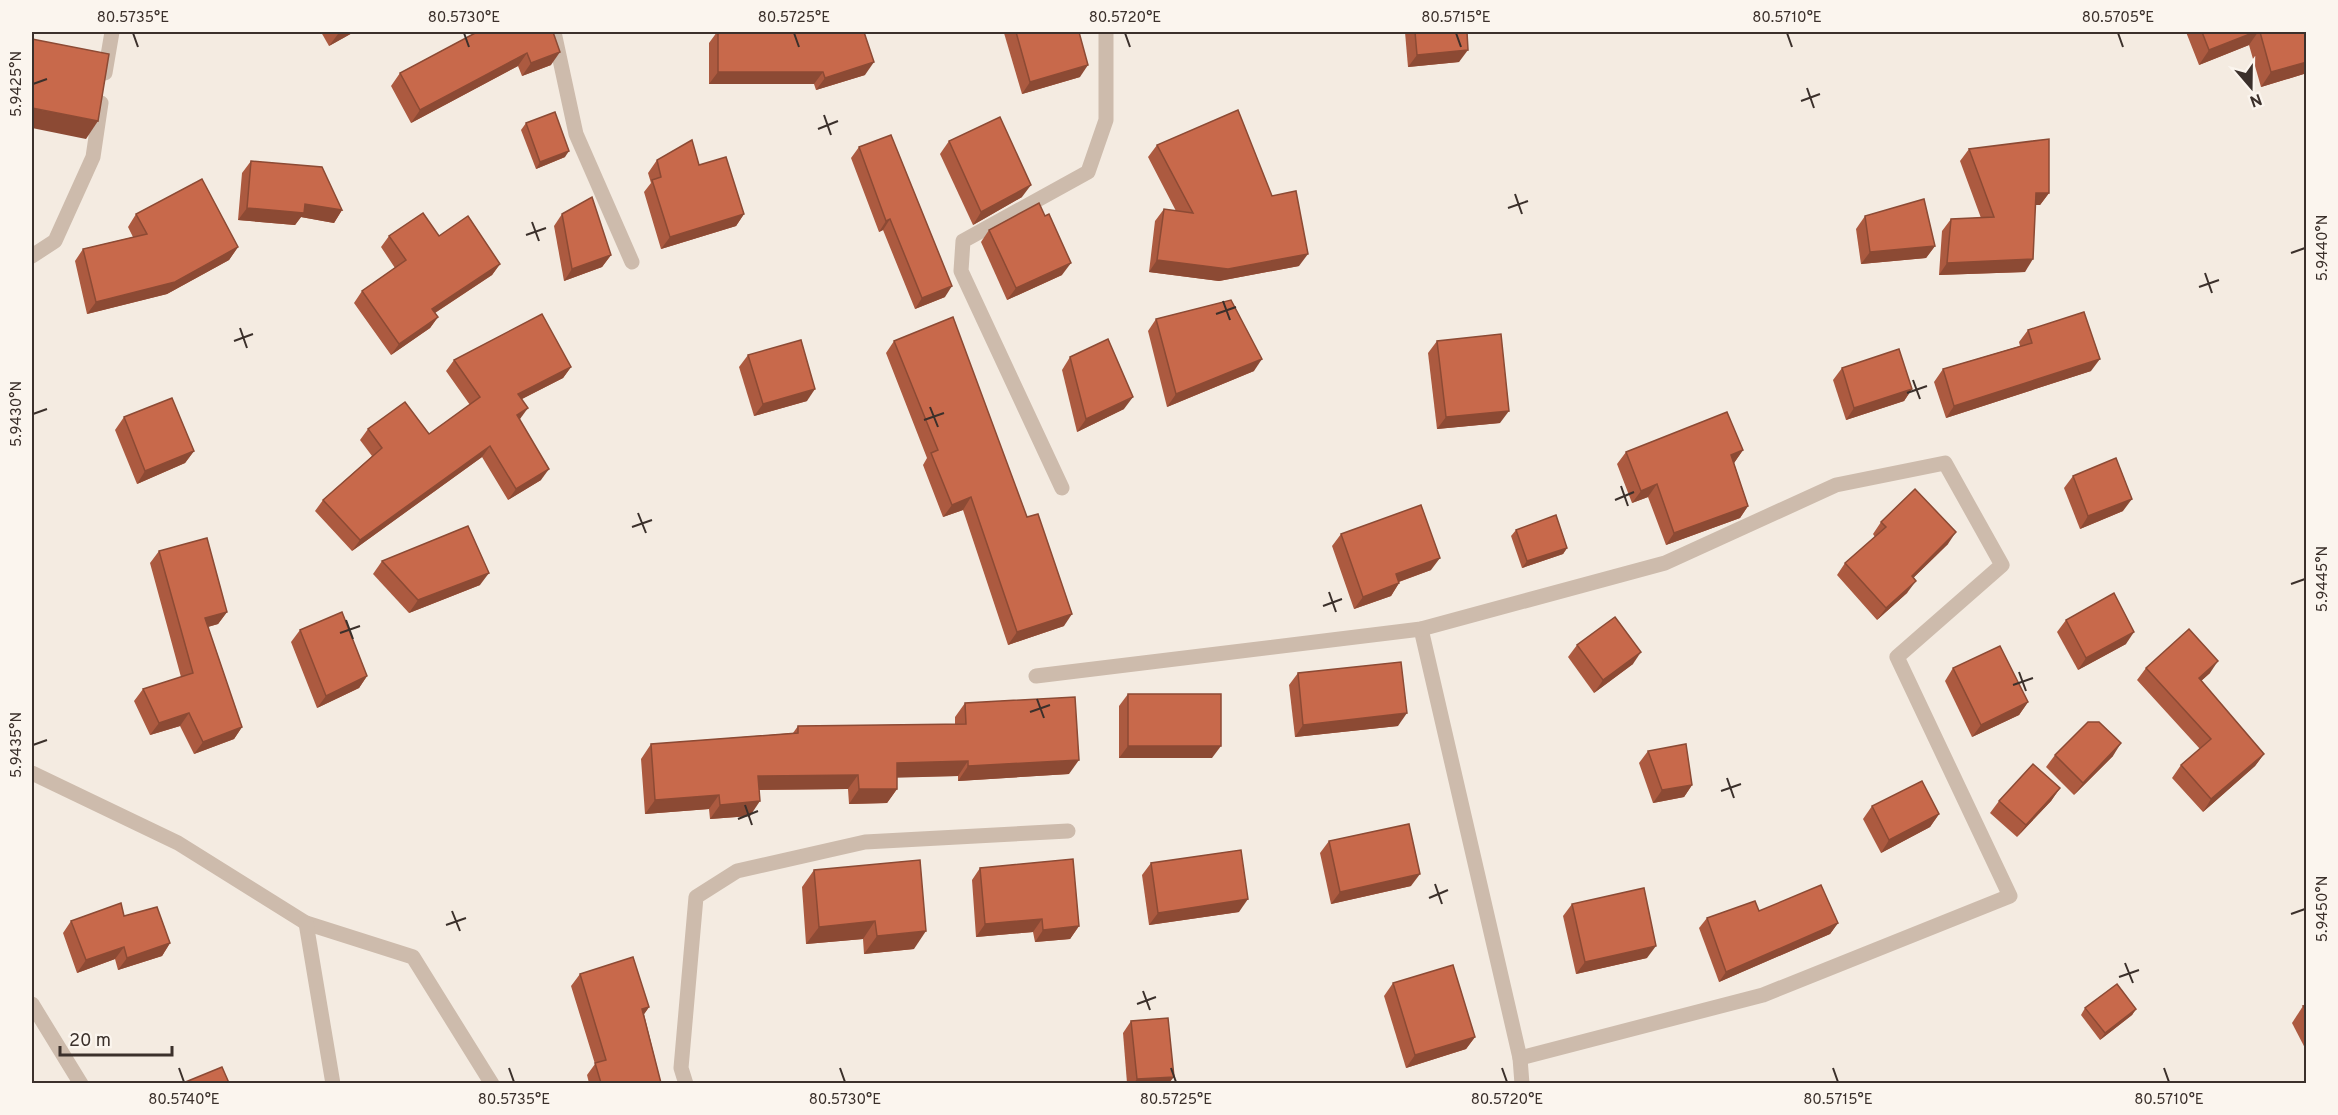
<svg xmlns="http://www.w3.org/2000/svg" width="2338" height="1115" viewBox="0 0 2338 1115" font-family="Overpass,sans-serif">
	<rect width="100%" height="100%" fill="#f4ebe1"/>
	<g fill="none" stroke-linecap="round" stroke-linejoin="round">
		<g stroke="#cdbbac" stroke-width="15">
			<path d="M554 32 576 134 632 262"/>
			<path d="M105 73 112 32"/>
			<path d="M32 256 55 241 93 157 101 103"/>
			<path d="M1062 488 961 271 963 241 1088 172 1106 120V32"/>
			<path d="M1421 629 1520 1058 1522 1084"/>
			<path d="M1036 676 1421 629 1665 563 1836 485 1945 463 2002 565 1897 657 2010 896 1763 995 1520 1058"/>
			<path d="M32 773 178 843 306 923 413 957 492 1084"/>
			<path d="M306 923 333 1084"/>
			<path d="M32 1004 81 1084"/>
			<path d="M686 1084 681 1068 696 897 737 871 865 842 1068 831"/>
		</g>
	</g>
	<g fill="#ac5a40">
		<path d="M321 32H354L329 46Z"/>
		<path d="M477 32 551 65 522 76 518 66 411 123 391 86 400 73Z"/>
		<path d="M717 32H864L865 75 816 90 814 84H709V43Z"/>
		<path d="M1005 32H1079L1080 77 1022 94 1004 33Z"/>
		<path d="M1405 32H1467L1459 62 1408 67Z"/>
		<path d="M2186 32H2307V73L2261 87 2249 45 2199 65Z"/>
		<path d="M526 123 565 157 536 169 521 130Z"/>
		<path d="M949 141 1022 197 973 225 940 154Z"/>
		<path d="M1157 145 1299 266 1219 281 1149 272 1155 221 1164 209 1176 211 1148 157Z"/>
		<path d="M859 147 945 297 915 309 883 230 879 232 851 158Z"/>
		<path d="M1969 149 2049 193 2040 205H2036L2025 272 1939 275 1942 231 1951 219 1981 218 1960 161Z"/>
		<path d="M657 160 699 165 744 214 736 226 661 249 644 192 651 183 648 173Z"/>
		<path d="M251 161 342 210 334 223 301 217 295 225 238 220 242 173Z"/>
		<path d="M136 214 238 247 229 260 167 294 87 314 75 261 83 249 133 237 128 227Z"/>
		<path d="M562 214 611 255 602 267 564 281 554 226Z"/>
		<path d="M1045 216 1062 275 1007 300 981 242 989 230Z"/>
		<path d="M1865 216 1935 246 1926 258 1861 264 1856 229Z"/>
		<path d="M389 236H439L500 264 492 275 435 313 438 317 430 328 391 355 354 303 362 291 395 268 381 247Z"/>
		<path d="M1156 319 1254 371 1167 407 1148 331Z"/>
		<path d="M2028 330 2091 371 1946 418 1934 382 1943 369 2020 346 2019 342Z"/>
		<path d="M894 341 1064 626 1008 645 963 510 943 517 923 465 927 458 886 353Z"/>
		<path d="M1437 341 1500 423 1437 429 1428 353Z"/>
		<path d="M748 355 807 401 754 416 739 367Z"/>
		<path d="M1070 357 1124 409 1077 432 1062 370Z"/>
		<path d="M454 360 571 367 563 378 522 399 520 419 541 480 508 500 482 457 352 551 315 511 323 500 372 456 360 440 368 429 429 434 470 405 446 371Z"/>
		<path d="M1842 368 1912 389 1904 401 1846 420 1833 380Z"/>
		<path d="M124 417 194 451 185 463 137 484 115 430Z"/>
		<path d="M1743 450 1734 463 1748 506 1740 518 1666 545 1648 497 1632 503 1617 464 1626 452Z"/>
		<path d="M2073 476 2123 511 2080 529 2064 488Z"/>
		<path d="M1881 522 1948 544 1913 578 1907 593 1877 620 1837 575 1845 563 1875 537 1873 534Z"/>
		<path d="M1516 530 1567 548 1563 554 1522 568 1511 536Z"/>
		<path d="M1341 534 1431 570 1399 582V583L1391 596 1354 609 1332 546Z"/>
		<path d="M159 551 227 612 218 624 208 627 242 727 234 739 194 754 180 726 150 735 134 701 143 689 181 677 150 563Z"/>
		<path d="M382 561 480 585 409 613 373 574Z"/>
		<path d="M2066 620 2126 644 2078 670 2057 632Z"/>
		<path d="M300 630 367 676 359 688 317 708 291 642Z"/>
		<path d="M1577 645 1633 664 1594 693 1568 657Z"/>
		<path d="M1953 668 2028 702 2019 715 1972 737 1945 681Z"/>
		<path d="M2146 668 2210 673 2201 681 2264 754 2255 766 2203 812 2172 778 2181 765 2200 749 2137 680Z"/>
		<path d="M1298 673 1398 726 1295 737 1289 685Z"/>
		<path d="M1128 694 1212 758H1119V706Z"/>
		<path d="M965 703 1069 774 958 781V776L897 777V789L887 803 849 804 848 789 759 790 750 816 710 819 709 809 645 814 641 759 651 744 793 733 798 726 955 724V717Z"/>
		<path d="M1648 751 1692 785 1684 797 1653 803 1639 763Z"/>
		<path d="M2055 755 2113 756 2074 795 2046 767Z"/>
		<path d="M2060 788 2051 801 2017 837 1990 813 1999 801Z"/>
		<path d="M1872 806 1939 814 1930 827 1881 853 1863 819Z"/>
		<path d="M1329 841 1411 886 1331 904 1320 853Z"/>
		<path d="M1151 863 1239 912 1149 925 1142 875Z"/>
		<path d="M980 868 1079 926 1070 939 1035 942 1033 932 976 937 972 880Z"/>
		<path d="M814 870 914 949 864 954 863 939 806 944 802 887Z"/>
		<path d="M1572 904 1647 958 1576 974 1563 916Z"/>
		<path d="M1759 911 1838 923 1830 934 1719 982 1699 928 1707 918Z"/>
		<path d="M71 921 170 943 162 956 118 970 115 959 77 973 63 933Z"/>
		<path d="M580 974 649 1007 644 1014 661 1083H589L587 1075 595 1064 571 986Z"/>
		<path d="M1393 983 1475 1037 1466 1049 1406 1068 1384 996Z"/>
		<path d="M2307 1005V1052L2292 1023 2303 1006Z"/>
		<path d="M2085 1008 2136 1009 2132 1015 2100 1040 2081 1015Z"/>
		<path d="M1131 1021 1169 1083H1127L1123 1033Z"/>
	</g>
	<g fill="#8c4a34">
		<path d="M342 32H354L329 46 338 34Z"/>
		<path d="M2255 32H2258L2249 45 2199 65 2209 50Z"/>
		<path d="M1468 50 1459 62 1408 67 1417 55Z"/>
		<path d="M560 52 551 65 522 76 531 63Z"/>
		<path d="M527 53 518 66 411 123 420 110Z"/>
		<path d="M874 62 865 75 816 90 825 78Z"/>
		<path d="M2307 62V73L2261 87 2271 72Z"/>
		<path d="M1088 65 1080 77 1022 94 1030 82Z"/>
		<path d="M718 72H823L814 84H709Z"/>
		<path d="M32 108 98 121 86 139 32 128Z"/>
		<path d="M569 151 565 157 536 169 540 162Z"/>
		<path d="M1031 185 1022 197 973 225 981 212Z"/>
		<path d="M2036 193H2049L2040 205H2028Z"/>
		<path d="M305 204 342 210 334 223 301 217 295 225 238 220 247 208Z"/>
		<path d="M744 214 736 226 661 249 670 237Z"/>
		<path d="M890 219 883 230 879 232 886 221Z"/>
		<path d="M1935 246 1926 258 1861 264 1870 252Z"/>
		<path d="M238 247 229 260 167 294 87 314 96 302Z"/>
		<path d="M1308 254 1299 266 1219 281 1149 272 1157 260Z"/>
		<path d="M611 255 602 267 564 281 572 269Z"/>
		<path d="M2033 259 2025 272 1939 275 1947 263Z"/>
		<path d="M1071 263 1062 275 1007 300 1016 288Z"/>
		<path d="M500 264 492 275 424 320 432 309Z"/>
		<path d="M952 286 945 297 915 309 922 298Z"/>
		<path d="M438 317 430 328 391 355 399 344Z"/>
		<path d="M1262 359 1254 371 1167 407 1176 394Z"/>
		<path d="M2100 359 2091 371 1946 418 1954 406Z"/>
		<path d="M571 367 563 378 510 405 518 394Z"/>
		<path d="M815 389 807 401 754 416 763 404Z"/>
		<path d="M1912 389 1904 401 1846 420 1854 408Z"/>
		<path d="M1133 397 1124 409 1077 432 1086 419Z"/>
		<path d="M528 408 520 419 517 415Z"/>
		<path d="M1509 411 1500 423 1437 429 1446 417Z"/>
		<path d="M490 446 482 457 352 551 360 540Z"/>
		<path d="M1743 450 1734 463 1722 467 1731 455Z"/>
		<path d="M194 451 185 463 137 484 145 471Z"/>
		<path d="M549 469 541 480 508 500 516 489Z"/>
		<path d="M1657 484 1648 497 1632 503 1641 491Z"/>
		<path d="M971 497 963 510 943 517 952 505Z"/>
		<path d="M2132 499 2123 511 2080 529 2088 516Z"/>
		<path d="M1748 506 1740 518 1666 545 1674 533Z"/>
		<path d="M1956 532 1948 544 1903 588 1912 576Z"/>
		<path d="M1567 548 1563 554 1522 568 1527 561Z"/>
		<path d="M1440 558 1431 570 1387 586 1396 574Z"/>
		<path d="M489 573 480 585 409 613 418 600Z"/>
		<path d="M1916 581 1907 593 1877 620 1886 608Z"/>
		<path d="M1399 583 1391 596 1354 609 1363 597Z"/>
		<path d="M227 612 218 624 196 630 205 618Z"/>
		<path d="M1072 614 1064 626 1008 645 1017 632Z"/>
		<path d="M2134 632 2126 644 2078 670 2086 658Z"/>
		<path d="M1641 652 1633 664 1594 693 1603 680Z"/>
		<path d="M2218 661 2210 673 2191 690 2199 678Z"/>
		<path d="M367 676 359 688 317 708 326 696Z"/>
		<path d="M2028 702 2019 715 1972 737 1981 725Z"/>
		<path d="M189 713 180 726 150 735 159 723Z"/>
		<path d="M1407 713 1398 726 1295 737 1303 725Z"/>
		<path d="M242 727 234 739 194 754 203 742Z"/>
		<path d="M2121 743 2113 756 2074 795 2083 783Z"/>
		<path d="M1128 746H1221L1212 758H1119Z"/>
		<path d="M2264 754 2255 766 2203 812 2211 799Z"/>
		<path d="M1079 760 1069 774 958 781 968 766Z"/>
		<path d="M968 761 958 776 887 778 897 763Z"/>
		<path d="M858 775 848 789 748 790 758 776Z"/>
		<path d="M1692 785 1684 797 1653 803 1662 790Z"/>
		<path d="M2060 788 2051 801 2017 837 2026 825Z"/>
		<path d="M859 789H897L887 803 849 804Z"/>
		<path d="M719 795 709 809 645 814 655 800Z"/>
		<path d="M760 801 750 816 710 819 720 805Z"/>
		<path d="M1939 814 1930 827 1881 853 1889 840Z"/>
		<path d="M1420 874 1411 886 1331 904 1340 892Z"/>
		<path d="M1248 899 1239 912 1149 925 1158 913Z"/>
		<path d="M1042 919 1033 932 976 937 985 924Z"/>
		<path d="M875 921 863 939 806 944 819 927Z"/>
		<path d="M1838 923 1830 934 1719 982 1726 972Z"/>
		<path d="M1079 926 1070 939 1035 942 1043 930Z"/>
		<path d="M926 931 914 949 864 954 877 936Z"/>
		<path d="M170 943 162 956 118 970 127 958Z"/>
		<path d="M1656 946 1647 958 1576 974 1585 962Z"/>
		<path d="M124 947 115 959 77 973 86 960Z"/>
		<path d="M649 1007 640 1020 642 1009Z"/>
		<path d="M2136 1009 2132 1015 2100 1040 2105 1033Z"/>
		<path d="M1475 1037 1466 1049 1406 1068 1415 1055Z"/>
		<path d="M1174 1077 1169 1083H1134L1137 1079Z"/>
	</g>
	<g fill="#c8694b" stroke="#8c4a34" stroke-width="1.5">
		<path d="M477 32H553L560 52 531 63 527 53 420 110 400 73Z"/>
		<path d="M718 32H864L874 62 825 78 823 72H718Z"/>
		<path d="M1016 32H1079L1088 65 1030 82Z"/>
		<path d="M1415 32H1467L1468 50 1417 55Z"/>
		<path d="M2202 32H2255L2209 50Z"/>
		<path d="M2260 32H2307V62L2271 72Z"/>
		<path d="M32 39 109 54 98 121 32 108Z"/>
		<path d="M1238 110 1272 196 1296 191 1308 254 1228 269 1157 260 1164 209 1193 213 1157 145Z"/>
		<path d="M555 112 569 151 540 162 526 123Z"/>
		<path d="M1000 117 1031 185 981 212 949 141Z"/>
		<path d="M891 135 952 286 922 298 890 219 886 221 859 147Z"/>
		<path d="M2049 139V193H2036L2033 259 1947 263 1951 219 1994 217 1969 149Z"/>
		<path d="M692 140 699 165 726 157 744 214 670 237 652 180 661 177 657 160Z"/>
		<path d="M251 161 322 167 342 210 305 204 304 213 247 208Z"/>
		<path d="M202 179 238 247 175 282 96 302 83 249 147 234 136 214Z"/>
		<path d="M592 197 611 255 572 269 562 214Z"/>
		<path d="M1924 199 1935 246 1870 252 1865 216Z"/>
		<path d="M1039 203 1045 216 1049 214 1071 263 1016 288 989 230Z"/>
		<path d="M423 213 439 236 468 216 500 264 432 309 438 317 399 344 362 291 406 260 389 236Z"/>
		<path d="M1231 300 1262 359 1176 394 1156 319Z"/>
		<path d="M2084 312 2100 359 1954 406 1943 369 2032 343 2028 330Z"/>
		<path d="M542 314 571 367 518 394 528 408 517 415 549 469 516 489 490 446 360 540 323 500 382 448 368 429 405 402 429 434 480 397 454 360Z"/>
		<path d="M953 317 1027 517 1038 514 1072 614 1017 632 971 497 952 505 931 453 938 450 894 341Z"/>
		<path d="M1501 334 1509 411 1446 417 1437 341Z"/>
		<path d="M1108 339 1133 397 1086 419 1070 357Z"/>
		<path d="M801 340 815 389 763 404 748 355Z"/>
		<path d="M1899 349 1912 389 1854 408 1842 368Z"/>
		<path d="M172 398 194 451 145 471 124 417Z"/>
		<path d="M1727 412 1743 450 1731 455 1748 506 1674 533 1657 484 1641 491 1626 452Z"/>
		<path d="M2116 458 2132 499 2088 516 2073 476Z"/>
		<path d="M1915 489 1956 532 1912 576 1916 581 1886 608 1845 563 1886 527 1881 522Z"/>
		<path d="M1421 505 1440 558 1396 574 1399 583 1363 597 1341 534Z"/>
		<path d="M1556 515 1567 548 1527 561 1516 530Z"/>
		<path d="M468 526 489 573 418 600 382 561Z"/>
		<path d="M207 538 227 612 205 618 242 727 203 742 189 713 159 723 143 689 193 673 159 551Z"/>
		<path d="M2114 593 2134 632 2086 658 2066 620Z"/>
		<path d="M342 612 367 676 326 696 300 630Z"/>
		<path d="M1615 617 1641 652 1603 680 1577 645Z"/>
		<path d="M2189 629 2218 661 2199 678 2264 754 2211 799 2181 765 2211 739 2146 668Z"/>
		<path d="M2000 646 2028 702 1981 725 1953 668Z"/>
		<path d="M1401 662 1407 713 1303 725 1298 673Z"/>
		<rect x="1128" y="694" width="93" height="52"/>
		<path d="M1075 697 1079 760 968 766V761L897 763V789H859L858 775 758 776 760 801 720 805 719 795 655 800 651 744 798 733V726L966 724 965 703Z"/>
		<path d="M2088 722H2099L2121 743 2083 783 2055 755Z"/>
		<path d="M1686 744 1692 785 1662 790 1648 751Z"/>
		<path d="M2033 764 2060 788 2026 825 1999 801Z"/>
		<path d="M1922 781 1939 814 1889 840 1872 806Z"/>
		<path d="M1409 824 1420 874 1340 892 1329 841Z"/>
		<path d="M1241 850 1248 899 1158 913 1151 863Z"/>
		<path d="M1073 859 1079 926 1043 930 1042 919 985 924 980 868Z"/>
		<path d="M920 860 926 931 877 936 875 921 819 927 814 870Z"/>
		<path d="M1821 885 1838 923 1726 972 1707 918 1755 901 1759 911Z"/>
		<path d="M1644 888 1656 946 1585 962 1572 904Z"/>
		<path d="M121 903 124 916 157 907 170 943 127 958 124 947 86 960 71 921Z"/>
		<path d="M633 957 649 1007 642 1009 661 1083H601L595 1063 606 1060 580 974Z"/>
		<path d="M1453 965 1475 1037 1415 1055 1393 983Z"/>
		<path d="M2117 984 2136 1009 2105 1033 2085 1008Z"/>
		<path d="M2307 1005V1012L2303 1006Z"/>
		<path d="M1168 1018 1174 1077 1137 1079 1131 1021Z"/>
		<path d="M222 1067 229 1083H183Z"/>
	</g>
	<path fill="none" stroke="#3b302b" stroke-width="2" d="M133 33 138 47M464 33 469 47M794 33 799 47M1125 33 1130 47M1456 33 1461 47M1787 33 1792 47M2118 33 2123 47M33 84 47 79M1807 88 1814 108M1801 101 1820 94M824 115 831 135M818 129 838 121M1515 194 1522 214M1508 208 1528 201M532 222 539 241M526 235 546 228M2291 253 2305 248M2205 273 2212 293M2199 287 2219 280M1223 301 1230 320M1216 314 1236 307M240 328 247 348M234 341 253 334M1913 380 1920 399M1907 393 1927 386M930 407 938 427M33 414 47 409M924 420 944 413M1621 486 1628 506M1615 500 1634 492M638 513 646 533M632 527 652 520M2291 584 2305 579M1329 592 1336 612M1323 606 1342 599M346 620 353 639M340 633 360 626M2019 672 2026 691M2013 685 2033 678M1037 699 1044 718M1030 712 1050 705M33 745 47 740M1727 778 1734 798M1721 791 1741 784M745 805 752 825M738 819 758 811M1435 884 1442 904M1429 898 1448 890M452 911 460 931M2291 914 2305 909M446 925 466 918M2125 963 2133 983M2119 977 2139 970M1143 991 1150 1010M1137 1004 1156 997M179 1068 184 1082M509 1068 514 1082M840 1068 845 1082M1171 1068 1176 1082M1502 1068 1507 1082M1833 1068 1838 1082M2164 1068 2169 1082"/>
	<rect width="2338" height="1115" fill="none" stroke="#fbf5ee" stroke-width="66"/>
	<g transform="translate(2251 87) rotate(160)" stroke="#fbf5ee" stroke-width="4.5" paint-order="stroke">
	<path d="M0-4.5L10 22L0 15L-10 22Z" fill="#3b302b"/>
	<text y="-9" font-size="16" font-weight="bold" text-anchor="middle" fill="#3b302b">N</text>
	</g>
	<path d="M60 1046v9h112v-9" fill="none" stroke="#3b302b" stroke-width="3"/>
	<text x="69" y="1046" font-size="18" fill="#3b302b" stroke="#fbf5ee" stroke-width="4.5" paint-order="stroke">20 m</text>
	<rect x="33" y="33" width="2272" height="1049" fill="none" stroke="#3b302b" stroke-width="2"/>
	<g font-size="15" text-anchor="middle" fill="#3b302b">
		<text x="133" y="22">80.5735°E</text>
		<text x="464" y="22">80.5730°E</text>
		<text x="794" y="22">80.5725°E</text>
		<text x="1125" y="22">80.5720°E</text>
		<text x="1456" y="22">80.5715°E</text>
		<text x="1787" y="22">80.5710°E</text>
		<text x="2118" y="22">80.5705°E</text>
		<text transform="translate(16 84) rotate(-90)" y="5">5.9425°N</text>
		<text transform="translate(2322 248) rotate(-90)" y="5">5.9440°N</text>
		<text transform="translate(16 414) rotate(-90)" y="5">5.9430°N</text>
		<text transform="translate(2322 579) rotate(-90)" y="5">5.9445°N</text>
		<text transform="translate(16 745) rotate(-90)" y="5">5.9435°N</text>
		<text transform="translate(2322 909) rotate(-90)" y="5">5.9450°N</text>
		<text x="184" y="1104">80.5740°E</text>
		<text x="514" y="1104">80.5735°E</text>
		<text x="845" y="1104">80.5730°E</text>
		<text x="1176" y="1104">80.5725°E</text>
		<text x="1507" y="1104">80.5720°E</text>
		<text x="1838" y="1104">80.5715°E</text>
		<text x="2169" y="1104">80.5710°E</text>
	</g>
</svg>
